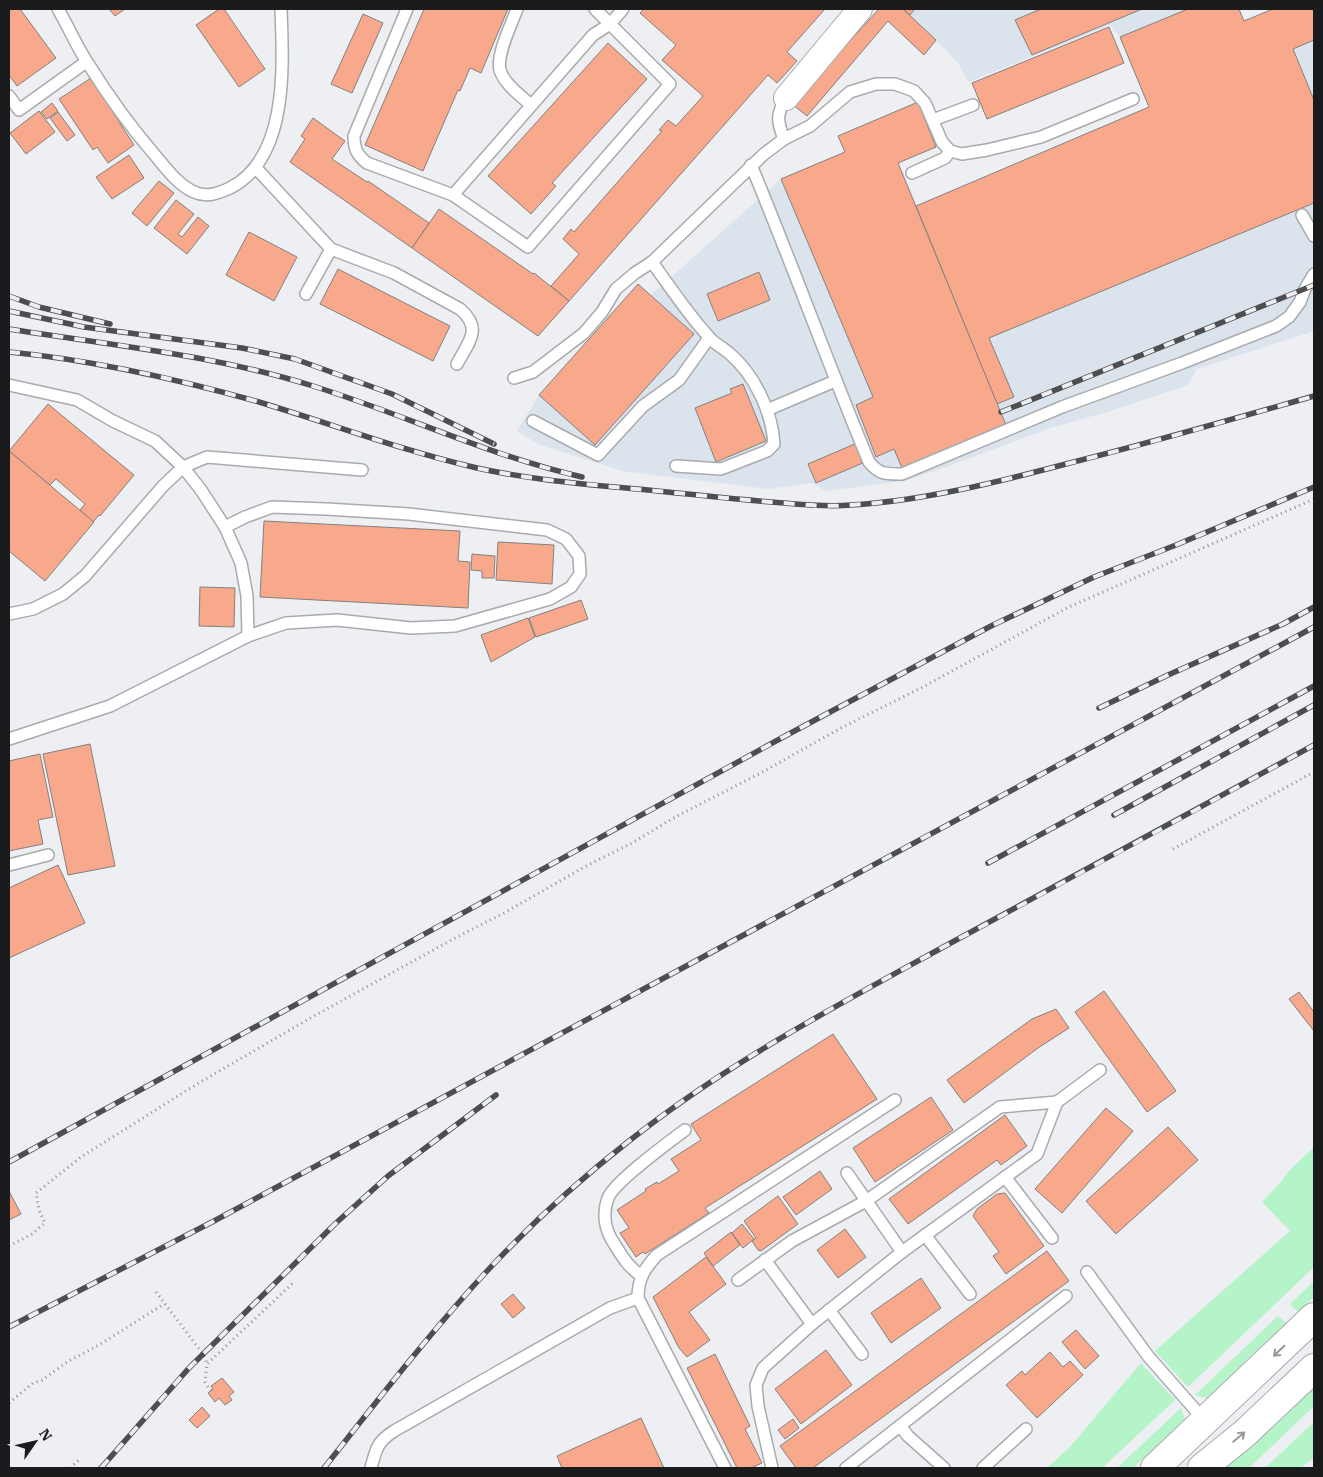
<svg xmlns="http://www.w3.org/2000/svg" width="1323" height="1477" viewBox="0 0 1323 1477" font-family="'IBM Plex Serif',serif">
	<rect width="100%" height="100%" fill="#edeff2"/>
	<path fill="#dbe3ec" d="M879 9H1239L1244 21 1273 9H1314V331L1197 369 1188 385 1107 412 1050 428 941 469 904 481 826 491 812 483 769 489 623 471 540 445 517 431 539 395 638 284 651 295 781 179 845 152 838 136 918 102 936 147 898 163 917 206 1149 107 1120 37 1110 25 968 82 959 64 937 41 924 55 888 21 807 116 792 104Z"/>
	<g fill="#b5f3c8">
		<path d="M1314 1147V1267L1188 1387 1155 1351 1290 1231 1262 1202 1281 1182 1288 1172Z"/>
		<path d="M1314 1281V1297L1298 1312 1290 1304Z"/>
		<path d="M1278 1316 1286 1323 1207 1398 1195 1395Z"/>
		<path d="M1141 1363 1175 1400 1102 1468H1047L1069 1448Z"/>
		<path d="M1314 1386V1406L1249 1468H1222Z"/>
		<path d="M1181 1408 1185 1419 1133 1468H1117Z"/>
		<path d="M1314 1422V1458L1300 1468H1265Z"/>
	</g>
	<g fill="#f8a88b" stroke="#84807f">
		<path d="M9 9H20L56 58 17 86 9 75Z"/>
		<path d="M109 9H125L115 16Z"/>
		<path d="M219 9H224L265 69 239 87 196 25Z"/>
		<path d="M424 9H508L481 73 470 68 460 91 458 90 423 171 365 145Z"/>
		<path d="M644 9H825L787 52 797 61 777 83 768 75 569 301 551 286 579 254 563 239 571 229 574 232 662 131 659 130 668 120 676 126 703 96 662 60 676 45 640 13Z"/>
		<path d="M879 9H903L936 40 924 55 888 21 807 116 792 104Z"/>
		<path d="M903 9H915L910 15Z"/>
		<path d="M1041 9H1142L1032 55 1015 20Z"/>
		<path d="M1188 9H1239L1244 21 1273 9H1314V40L1293 49 1314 100V203L989 338 1014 397 997 404 916 206 1149 107 1120 37Z"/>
		<path d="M363 14 383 23 352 93 331 84Z"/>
		<path d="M1109 27 1124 63 987 119 972 83Z"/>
		<path d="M608 43 647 79 552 183 556 186 531 214 488 176Z"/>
		<path d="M91 78 134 145 108 163 97 147 93 150 59 99Z"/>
		<path d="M918 102 936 147 898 163 1006 425 902 468 894 449 876 457 856 405 873 397 781 179 845 152 838 136Z"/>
		<path d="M52 103 58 111 47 119 41 112Z"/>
		<path d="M39 111 55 132 26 154 10 133Z"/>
		<path d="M58 112 75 135 67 141 50 118Z"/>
		<path d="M313 118 345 141 332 159 367 182 368 181 429 223 412 248 290 162 305 139 301 136Z"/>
		<path d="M129 155 144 178 112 199 96 177Z"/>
		<path d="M159 181 174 193 147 226 132 213Z"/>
		<path d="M176 200 194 214 178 234 182 237 198 217 209 226 187 254 154 228Z"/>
		<path d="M439 209 533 274 534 273 569 301 538 336 412 248Z"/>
		<path d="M249 232 297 257 274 301 226 275Z"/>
		<path d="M338 269 450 326 433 361 320 304Z"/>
		<path d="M759 272 770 300 718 321 707 294Z"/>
		<path d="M638 284 694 334 595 445 539 395Z"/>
		<path d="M743 384 766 441 716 462 695 408 732 393 730 389Z"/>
		<path d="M48 404 134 475 100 516 99 515 93 522 80 510 85 504 56 479 50 485 9 451Z"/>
		<path d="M857 443 865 462 816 483 808 464Z"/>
		<path d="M9 451 94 522 45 581 9 551Z"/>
		<path d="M264 521 460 531 458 561 470 562 468 608 260 597Z"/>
		<path d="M498 542 554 545 552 584 496 580Z"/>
		<path d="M472 554 495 556 494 578H482V571L471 570Z"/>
		<path d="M200 587 235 588 234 627 199 626Z"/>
		<path d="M581 600 588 619 536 637 529 618Z"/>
		<path d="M528 618 535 637 491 662 481 635Z"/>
		<path d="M90 744 115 866 68 875 43 754Z"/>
		<path d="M40 754 53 817 38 820 43 844 9 851V761Z"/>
		<path d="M58 865 85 923 9 958V888Z"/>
		<path d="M1104 991 1176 1091 1147 1112 1075 1012Z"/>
		<path d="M1299 992 1314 1012V1031L1289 999Z"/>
		<path d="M1056 1009 1069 1028 1038 1048 964 1103 947 1080 1032 1019Z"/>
		<path d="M833 1034 877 1099 705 1208 709 1213 645 1254 643 1252 636 1257 620 1233 629 1228 617 1210 646 1191 645 1189 657 1182 658 1184 679 1171 671 1159 701 1140 691 1124Z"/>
		<path d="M931 1097 953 1130 875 1182 853 1148Z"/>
		<path d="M1106 1108 1133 1131 1062 1213 1035 1189Z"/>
		<path d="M1005 1115 1027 1146 1001 1165 997 1160 908 1224 889 1199Z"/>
		<path d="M1168 1127 1198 1160 1116 1234 1086 1201Z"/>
		<path d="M820 1171 832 1189 796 1215 783 1197Z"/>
		<path d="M9 1191 21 1214 9 1220Z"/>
		<path d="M1005 1193 1044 1246 1006 1274 993 1256 999 1252 973 1216 977 1209 997 1194Z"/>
		<path d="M778 1196 798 1224 761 1251 758 1250 752 1241 756 1238 744 1221Z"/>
		<path d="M742 1224 754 1239 743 1248 732 1233Z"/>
		<path d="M845 1229 866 1257 838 1278 817 1250Z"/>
		<path d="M731 1232 740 1245 713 1266 704 1253Z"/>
		<path d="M1047 1251 1069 1281 813 1468H796L780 1446Z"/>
		<path d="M706 1257 726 1284 689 1312 710 1340 687 1357 679 1348 653 1297Z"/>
		<path d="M921 1278 941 1308 891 1343 871 1313Z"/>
		<path d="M513 1294 525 1308 513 1318 501 1304Z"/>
		<path d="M1076 1330 1099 1356 1085 1369 1062 1342Z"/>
		<path d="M826 1350 852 1385 801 1424 775 1389Z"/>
		<path d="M1050 1352 1063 1367 1070 1361 1083 1375 1037 1418 1006 1385 1022 1371 1025 1375Z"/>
		<path d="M715 1354 750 1426 745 1429 762 1463 751 1468H737L687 1368Z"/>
		<path d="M222 1378 234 1392 229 1396 232 1400 225 1405 219 1398 215 1402 208 1393 213 1389 211 1386Z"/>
		<path d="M202 1407 210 1416 197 1428 189 1420Z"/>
		<path d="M641 1418 664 1468H562L557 1456Z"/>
		<path d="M793 1419 799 1428 785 1439 778 1430Z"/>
	</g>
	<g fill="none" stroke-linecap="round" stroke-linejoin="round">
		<defs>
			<g id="service">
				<path d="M58 9C68 26 76 45 87 62 107 94 129 125 154 154 166 168 177 184 194 192 207 198 219 193 230 188 289 158 283 65 281 9"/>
				<path d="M407 9 354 136C354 149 357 155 367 163L453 195 528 247 670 84 595 9"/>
				<path d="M517 9C512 23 496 55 500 70 504 84 521 96 531 105"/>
				<path d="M9 96 19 110 86 62"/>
				<path d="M933 120 973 105"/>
				<path d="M784 139C777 121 776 115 786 98"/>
				<path d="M751 165C792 263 828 364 869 462 880 475 886 474 902 474L1062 407 1182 363 1276 326 1289 317 1300 302 1305 289 1314 274"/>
				<path d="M256 168 331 249 394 273 460 309C483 329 469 341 457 364"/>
				<path d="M912 173 945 158 950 151"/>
				<path d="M453 195 593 35 610 24 623 9"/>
				<path d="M1302 215 1314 236"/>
				<path d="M652 262C670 287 687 313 708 336 713 343 722 347 729 353 754 374 772 411 774 444L767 451 721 469 676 466"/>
				<path d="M306 294 331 249"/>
				<path d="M514 378 533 372 584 333 602 312 616 289 635 273 652 262 764 154 784 139 810 126 850 92 876 84H895L914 91 925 103 942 142 950 151 962 154 987 150 1041 137 1133 99"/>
				<path d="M9 385 77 400 113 421 155 441 183 467 201 490 225 527 241 563 247 596 248 636"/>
				<path d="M767 410 835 381"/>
				<path d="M533 421 598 455 643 406 679 380 709 338"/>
				<path d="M9 614 33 609 63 594 85 576 163 486 183 467 207 457 362 470"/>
				<path d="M9 739 110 706 248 636 286 623 337 620 411 628 455 626 550 599 571 587 580 574 579 556 566 539 547 530 409 514 326 509 272 507 245 517 225 527"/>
				<path d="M9 865 48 855"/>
				<path d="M847 1173 902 1252"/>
				<path d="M1005 1177 1052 1238"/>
				<path d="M925 1235 970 1294"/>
				<path d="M765 1260 812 1324"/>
				<path d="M1087 1272 1148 1356 1205 1421"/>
				<path d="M642 1276C629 1268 623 1258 615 1245 605 1231 602 1214 608 1198 614 1182 669 1142 685 1130"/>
				<path d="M738 1280 792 1241 866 1201 1000 1107 1057 1102"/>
				<path d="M829 1310 862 1354"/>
				<path d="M900 1426 908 1436 944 1468"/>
				<path d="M371 1468C376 1449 377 1442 394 1431L610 1308 638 1298"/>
				<path d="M725 1468 638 1298C638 1279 644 1269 657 1255L895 1100"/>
				<path d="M772 1468 758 1406 756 1385 763 1368 812 1324 902 1252 1037 1154 1057 1102 1100 1070"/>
				<path d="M846 1468 1066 1296"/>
				<path d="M983 1468 1026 1429"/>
			</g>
			<path id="minor" d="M786 98 860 9"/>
			<g id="primary">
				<path d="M1155 1468 1314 1317"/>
				<path d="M1202 1468 1244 1434 1314 1368"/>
			</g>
		</defs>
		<use href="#service" stroke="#a8abad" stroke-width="14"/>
		<use href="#minor" stroke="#a8abad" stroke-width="26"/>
		<use href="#primary" stroke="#a8abad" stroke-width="30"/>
		<g stroke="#8e9092" stroke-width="3" stroke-dasharray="1 4" stroke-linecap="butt">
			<path d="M1173 849 1314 772"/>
			<path d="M9 1246 32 1234 45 1223 39 1210 36 1193 81 1157 197 1084 314 1016 455 938 504 913 588 865 632 843 677 816 759 774 841 728 921 688 1069 607 1314 499"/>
			<path d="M156 1292 203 1354 207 1364"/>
			<path d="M211 1391 205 1382 207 1364 294 1282"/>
			<path d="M9 1403 33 1383 42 1380 67 1362 99 1345 164 1304"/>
			<path d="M70 1468 81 1458"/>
		</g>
		<use href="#service" stroke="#fff" stroke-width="11"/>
		<use href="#minor" stroke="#fff" stroke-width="24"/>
		<use href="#primary" stroke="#fff" stroke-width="28"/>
		<defs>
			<g id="rail">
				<path d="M9 296 39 307 110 324"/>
				<path d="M9 311 84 327 242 348 295 359 392 394 494 444"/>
				<path d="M9 329C110 345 215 355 313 386 403 414 490 456 582 477"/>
				<path d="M9 352C93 360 177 379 259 402 332 424 403 451 477 468 536 481 597 485 657 491 699 495 741 500 784 503 806 505 829 507 851 505 921 501 994 483 1062 465 1146 444 1230 420 1314 396"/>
				<path d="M1001 412 1314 285"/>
				<path d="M1099 708 1168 675 1283 624 1314 607"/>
				<path d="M1114 815 1314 705"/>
				<path d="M988 863 1314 686"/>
				<path d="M9 1162 787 735 991 626 1094 577 1176 545 1314 487"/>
				<path d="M9 1327 214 1221 1314 627"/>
				<path d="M101 1468 189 1368 336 1223 388 1176 496 1095"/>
				<path d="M324 1468C377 1401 429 1334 487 1271 531 1224 579 1180 629 1141 727 1063 838 1005 947 945 1070 879 1192 812 1314 745"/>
			</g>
		</defs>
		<use href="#rail" stroke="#4c4e4f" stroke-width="5.5"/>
		<use href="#rail" stroke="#edeff2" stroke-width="4" stroke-dasharray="11" stroke-linecap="butt"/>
	</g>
	<defs><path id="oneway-shaft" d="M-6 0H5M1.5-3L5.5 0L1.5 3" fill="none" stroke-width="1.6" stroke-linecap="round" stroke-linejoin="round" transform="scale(1.25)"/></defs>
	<g stroke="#989899">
		<use href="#oneway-shaft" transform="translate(1279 1351) rotate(136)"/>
		<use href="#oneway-shaft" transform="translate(1239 1437) rotate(-40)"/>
	</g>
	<rect width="1323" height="1477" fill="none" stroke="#1a1b1c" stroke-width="20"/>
	<g transform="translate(35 1442) rotate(56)" stroke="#edeff2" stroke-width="4" paint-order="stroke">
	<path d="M0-4L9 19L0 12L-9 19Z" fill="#1a1b1c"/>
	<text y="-8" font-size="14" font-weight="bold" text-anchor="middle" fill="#1a1b1c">N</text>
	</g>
</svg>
